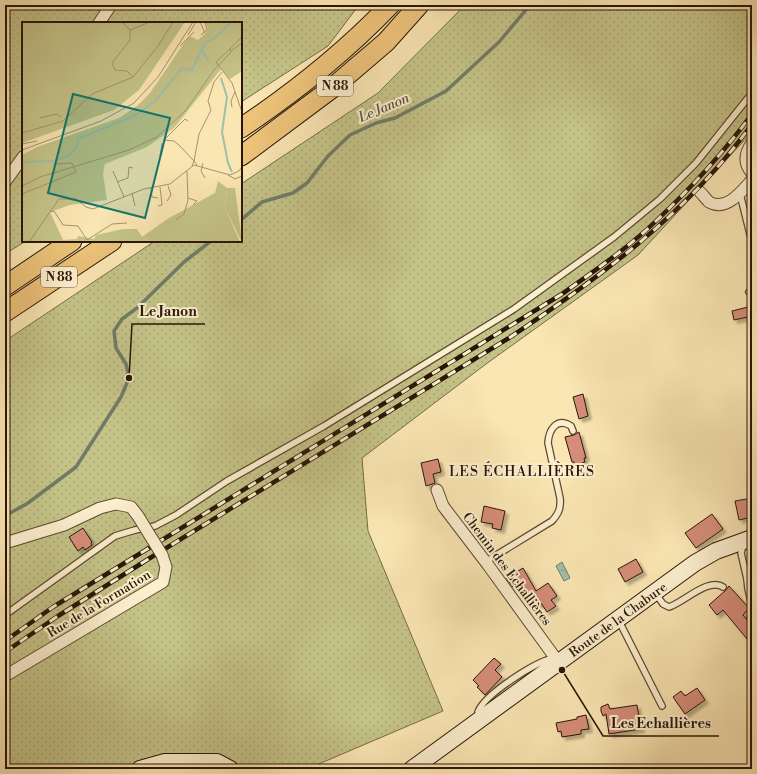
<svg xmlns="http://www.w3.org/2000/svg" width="757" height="774" viewBox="0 0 757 774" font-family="'Libre Bodoni',serif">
	<defs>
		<pattern id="grass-dots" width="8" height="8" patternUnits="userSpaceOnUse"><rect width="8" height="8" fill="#c4c388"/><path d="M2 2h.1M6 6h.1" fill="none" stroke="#a8a774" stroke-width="1.8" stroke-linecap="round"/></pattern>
		<pattern id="water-ripples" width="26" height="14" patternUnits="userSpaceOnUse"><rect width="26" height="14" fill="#9fc0a8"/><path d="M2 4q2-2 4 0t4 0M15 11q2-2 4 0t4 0" fill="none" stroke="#89a48f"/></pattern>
		<filter id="shadow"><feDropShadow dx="3.5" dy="3.5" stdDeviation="1" flood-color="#0004"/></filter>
	</defs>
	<rect width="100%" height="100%" fill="#fae6b3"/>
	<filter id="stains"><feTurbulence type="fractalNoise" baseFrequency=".005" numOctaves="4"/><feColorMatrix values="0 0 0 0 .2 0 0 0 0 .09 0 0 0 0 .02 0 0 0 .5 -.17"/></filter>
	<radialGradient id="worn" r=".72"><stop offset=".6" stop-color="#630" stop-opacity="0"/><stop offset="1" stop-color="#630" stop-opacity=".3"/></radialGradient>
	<g fill="url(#grass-dots)" stroke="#766c48">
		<path d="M5 5H359L328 46 241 102V23H23V241H26L5 254Z"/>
		<path d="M465 5H752V132L638 255 486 364 362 458 368 531 443 711 307 769H5V341L155 241H241V184L378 93Z"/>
	</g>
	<path fill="url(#water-ripples)" stroke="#707c68" d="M562 562 570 578 564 581 556 566Z"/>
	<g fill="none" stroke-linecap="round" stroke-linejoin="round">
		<g stroke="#707c68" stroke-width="3.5">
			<path d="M241 220 262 202 293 193 307 183 328 156 350 135 376 123 395 118 446 91 499 42 530 5"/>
			<path d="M5 516 28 503 76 467 121 397 129 378 126 364 116 348 114 331 122 319 137 308 184 262 211 241"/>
		</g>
	</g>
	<g fill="#d68d7a" stroke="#291507" filter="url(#shadow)">
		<path d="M752 306V316L734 320 732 311Z"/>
		<path d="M583 394 588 416 579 419 573 397Z"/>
		<path d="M579 432 586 458H584L585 462 575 466 574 462H572L565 437 574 435Z"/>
		<path d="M438 459 441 472 433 474 435 483 426 486 421 463Z"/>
		<path d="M752 498V517L739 520 735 501Z"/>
		<path d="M484 506 505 511 501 530 492 528 493 524 481 522Z"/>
		<path d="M712 514 723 529 696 548 685 533Z"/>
		<path d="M83 528 92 542 91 543 92 545 85 550 83 547 78 551 69 537Z"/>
		<path d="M636 559 643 572 625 582 618 569Z"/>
		<path d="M523 568 536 591 548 583 557 596 551 600 556 606 547 612 541 603 535 606 520 584 513 587 506 578Z"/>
		<path d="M729 586 749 608 743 615 752 626V645L723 610 717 615 709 605 726 590Z"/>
		<path d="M494 658 501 664 495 670 502 677 485 695 477 687 479 686 473 680Z"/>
		<path d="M697 688 705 700 685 714 673 697 681 691 685 696Z"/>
		<path d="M608 704 610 709 637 705 641 729 609 734 606 714 603 716 601 711V707Z"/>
		<path d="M586 715 589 729 581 730V734L562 737 561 731 558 732 556 723 577 719V717Z"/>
	</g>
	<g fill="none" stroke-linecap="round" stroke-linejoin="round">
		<defs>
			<g id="service">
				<path d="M740 194 752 242"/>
				<path d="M749 292 752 289"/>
				<path d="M740 543 742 549 741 553 747 579 752 583"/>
				<path d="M485 562 552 521C559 513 561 508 560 498L548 443C549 429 557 417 571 426L573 431"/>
				<path d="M747 579 748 589 752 605"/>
				<path d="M656 594 663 604 669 607C684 602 709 577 723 587"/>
				<path d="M5 615 115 536 135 530 155 526 176 515 227 481 324 426 514 309 614 237 660 199 696 163 752 93"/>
				<path d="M750 618 752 612"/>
				<path d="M619 621 662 706"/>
				<path d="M480 716 478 712C484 695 537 660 555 658"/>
			</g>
			<g id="minor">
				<path d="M99 23 111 5"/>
				<path d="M752 143C745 153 743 163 752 173"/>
				<path d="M5 182 23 157"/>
				<path d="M700 192C703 195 706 199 709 202 726 212 741 192 752 180"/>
				<path d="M437 490 443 506 488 565 559 663"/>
				<path d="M5 543 64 525 100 508 116 504 131 507 138 516"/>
				<path d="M5 676 163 582 166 567 162 555"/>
			</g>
			<g id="secondary">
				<path d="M140 769 165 762H217L230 769"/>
				<path d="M412 769 695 563 716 551 752 538"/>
			</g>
			<g id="trunk">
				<path d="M241 128C295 92 345 52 390 5"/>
				<path d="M241 156 331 89 386 42 419 5"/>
				<path d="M5 286 72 241"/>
				<path d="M5 312 112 241"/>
			</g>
		</defs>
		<use href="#service" stroke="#5d4932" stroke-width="8"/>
		<use href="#minor" stroke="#5d4932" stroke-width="13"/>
		<use href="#secondary" stroke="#291507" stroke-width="18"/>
		<use href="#trunk" stroke="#291507" stroke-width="21"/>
		<use href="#service" stroke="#fcefce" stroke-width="5.5"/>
		<use href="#minor" stroke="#fcefce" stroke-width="11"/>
		<use href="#secondary" stroke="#fcefce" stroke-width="16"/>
		<use href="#trunk" stroke="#edc37a" stroke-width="19"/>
		<defs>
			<g id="rail">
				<path d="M5 641 53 607 562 294C594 271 628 248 656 221 691 188 724 152 752 114"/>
				<path d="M5 652 58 616 150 558 509 338C599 278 688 213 752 124"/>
			</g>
		</defs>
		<use href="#rail" stroke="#291507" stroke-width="4.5"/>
		<use href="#rail" stroke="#fcefce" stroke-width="3" stroke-dasharray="9" stroke-linecap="butt"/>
		<defs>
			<path id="minor-bridge" d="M138 516 162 555"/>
		</defs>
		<use href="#minor-bridge" stroke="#5d4932" stroke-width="13" stroke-linecap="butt"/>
		<use href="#minor-bridge" stroke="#fcefce" stroke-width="11"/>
	</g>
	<g text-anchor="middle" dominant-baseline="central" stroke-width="4" stroke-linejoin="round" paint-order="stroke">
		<g fill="#fcefce" stroke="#685643" stroke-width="1">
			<rect x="317" y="76" width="36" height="20" rx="3"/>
			<rect x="41" y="267" width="36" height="20" rx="3"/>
		</g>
		<g font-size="12" font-weight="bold" fill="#291507">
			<text x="335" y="86">N 88</text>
			<text x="59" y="277">N 88</text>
		</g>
		<g font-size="13" fill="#291507" stroke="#fcefce">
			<text transform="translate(507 569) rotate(53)">Chemin des Echallières</text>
			<text transform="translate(99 604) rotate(-31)">Rue de la Formation</text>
			<text transform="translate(618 620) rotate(-36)">Route de la Chabure</text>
		</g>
		<g font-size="14" font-style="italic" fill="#52513f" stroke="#fcefce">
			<text transform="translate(384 108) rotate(-23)">Le Janon</text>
		</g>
		<g font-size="14" letter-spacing="1" fill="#291507" stroke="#fcefce">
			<text x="522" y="472">LES ÉCHALLIÈRES</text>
		</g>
	</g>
	<g transform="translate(22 22)">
		<rect width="220" height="220" fill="#fae6b3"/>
		<path d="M0 0H163L117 68 92 88 0 121ZM183 0H220V49L208 57 199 47 152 106 125 125 83 142 81 152 85 178 48 183 28 190 41 218 55 217 54 220H0V133L15 125 97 96 115 84 128 71 167 14 176 18 184 11 186 6ZM196 159 205 166 203 186 218 220H128L120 215 147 196 193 171Z" fill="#c4c388"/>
		<path d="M26 31 39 33 42 38 50 37 49 44 42 50 37 44 29 49 31 53 28 60 12 63 0 79V48ZM205 166H213L220 220 203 186ZM101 207H115L120 215 128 220H54L56 214 72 217 74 213Z" fill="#c4c388"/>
		<path fill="none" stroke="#9fc0a8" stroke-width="2" d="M180 29 187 40M199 56 205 75 200 110 206 141 210 150M0 140 32 139 46 134 55 125 56 117 114 93 133 79 160 46 170 48 183 21 193 16 209 0"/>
		<path fill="none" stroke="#a6926e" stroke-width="1" d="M100 0 108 8V18L90 41 93 48 105 49 111 55M178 0 183 11M108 8 128 0M166 13 174 0M179 13 185 8 183 0M220 15 194 40 210 61 220 90M158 24 172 10M209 29 220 21M210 85 209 79 213 70M18 96 34 92 40 95M166 99 163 97 142 118 152 119 158 124 172 139 170 144M0 111 41 99 70 72 111 55 136 24 151 0M0 122 15 119M0 128 79 99 112 81 136 55 171 0M138 134 140 121M181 141 179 149 183 156M175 143 172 139 177 112 189 88 186 79 192 60 200 50M91 149 102 175M206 153 213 157 220 154M95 160 106 156 107 145 111 146M0 164 18 155 107 128 135 115 164 88 192 48 209 30 208 26M129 166 130 175 136 176M220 167V200M110 171 113 184M0 172 54 150 50 141 32 142M166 176 175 179 171 183M145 179 149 173 146 164M136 184 140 183 138 165M29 190 32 189 41 203 56 204 65 218 90 202 105 201M154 198 162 192 166 178 165 149M7 220 37 177H54L64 185 71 187 122 167 148 162 172 143 208 153 217 149 220 145"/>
		<path fill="#0f766e" fill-opacity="0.15" stroke="#0f766e" stroke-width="2" d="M51 72 148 96 123 196 26 171Z"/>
		<rect width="220" height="220" fill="none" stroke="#291507" stroke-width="2"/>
	</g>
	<path fill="none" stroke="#291507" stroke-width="1.5" d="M129 378L132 324H205M562 670L603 736H719"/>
	<g fill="#291507" stroke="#fcefce" stroke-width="1.5">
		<circle cx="129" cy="378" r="4"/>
		<circle cx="562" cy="670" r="4"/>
	</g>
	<g font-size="14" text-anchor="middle" font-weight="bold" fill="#291507" stroke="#fcefce" stroke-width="4" stroke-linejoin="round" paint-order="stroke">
		<text x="168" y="316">Le Janon</text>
		<text x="661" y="728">Les Echallières</text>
	</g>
	<rect width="757" height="774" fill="none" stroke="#fae6b3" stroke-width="20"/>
	<rect x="6" y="6" width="745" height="762" fill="none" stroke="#291507" stroke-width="2"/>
	<rect x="10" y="10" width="737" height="754" fill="none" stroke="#291507"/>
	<rect width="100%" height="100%" filter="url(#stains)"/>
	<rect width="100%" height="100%" fill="url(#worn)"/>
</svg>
